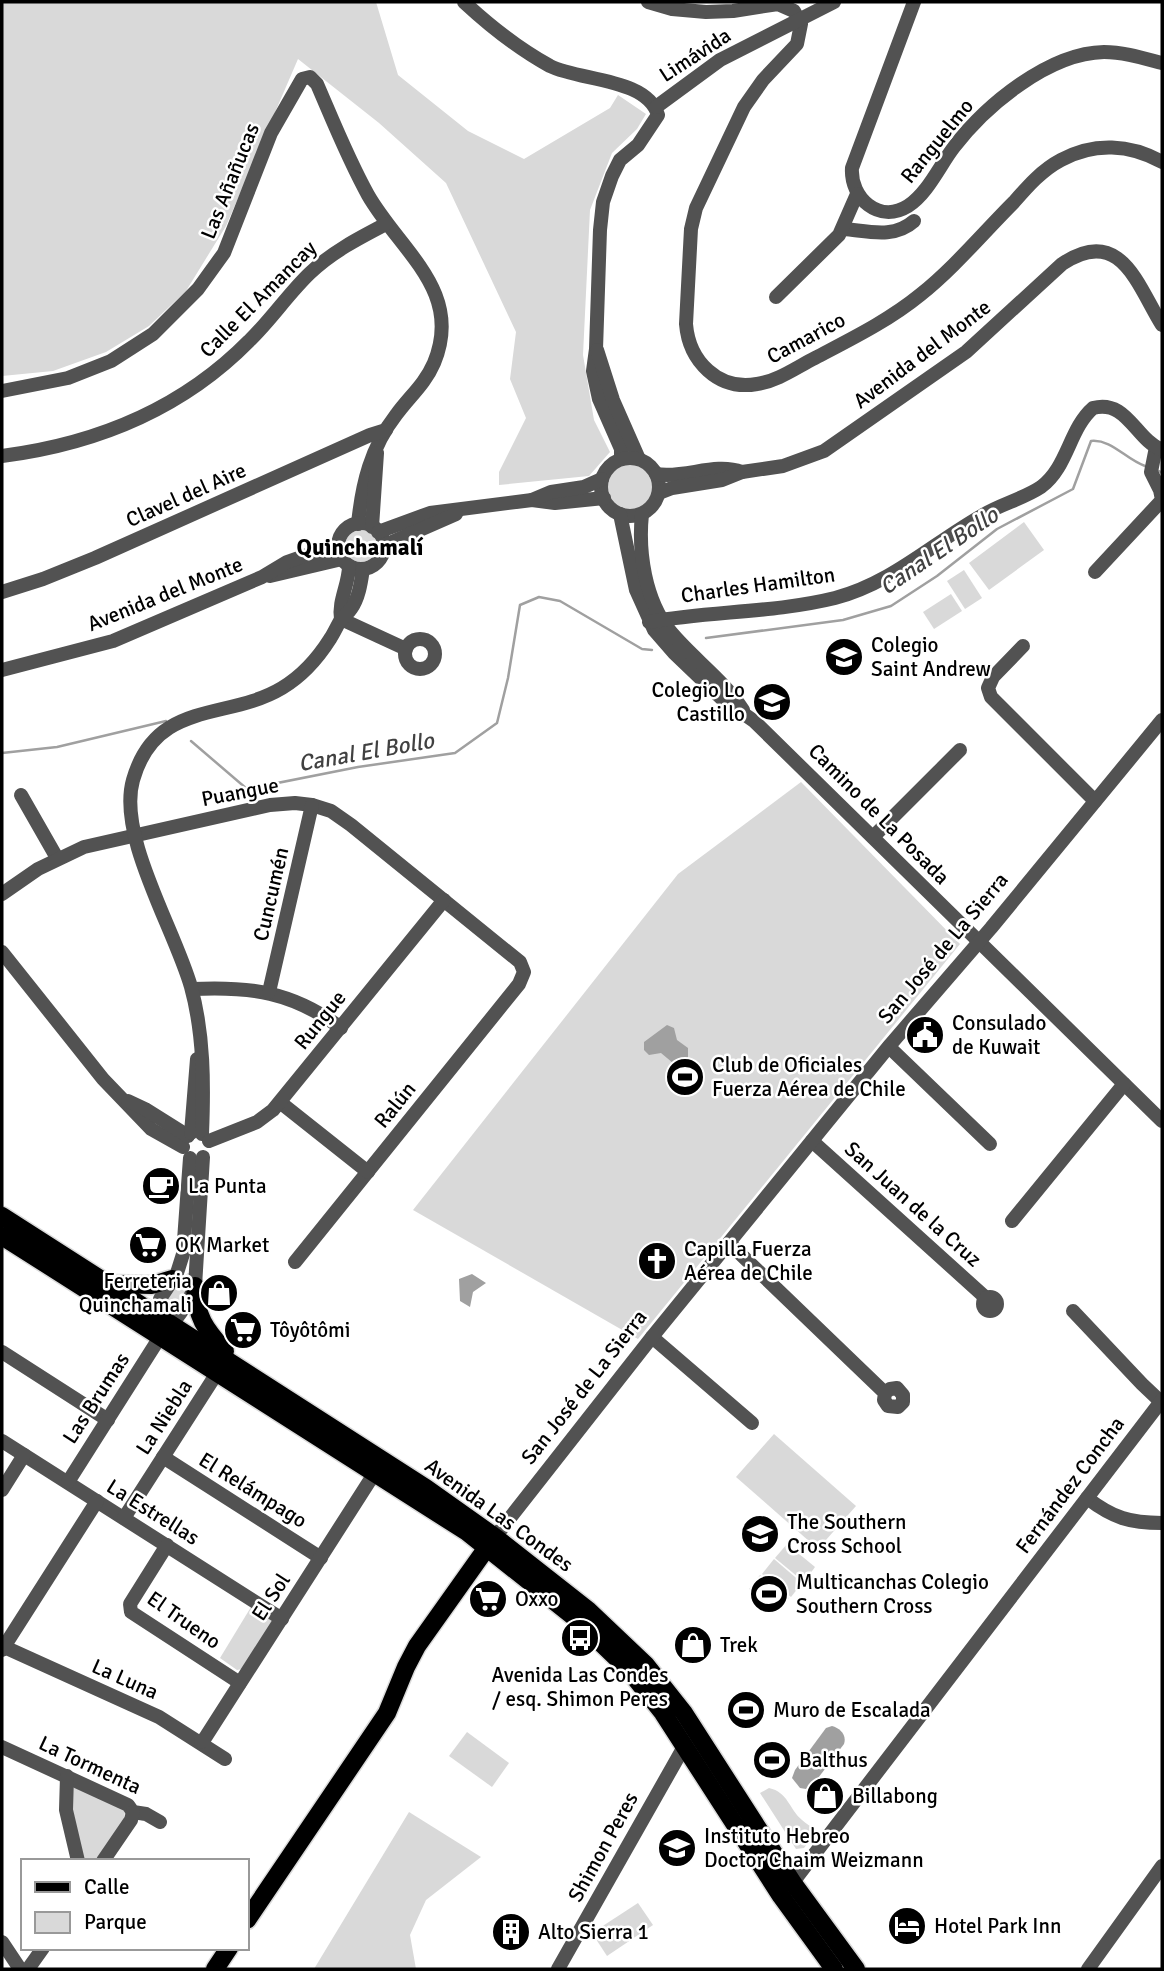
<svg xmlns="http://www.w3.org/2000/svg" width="1164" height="1971" viewBox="0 0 1164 1971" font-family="Signika,sans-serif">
	<rect width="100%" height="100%" fill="#fff"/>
	<g fill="#d9d9d9">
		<path d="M2 2H376L398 75 468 131 524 159 610 108 618 95 646 114 637 129 612 153 590 210 583 355 594 420 610 452 589 476 499 485V472L526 418 510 379 516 332 446 183 379 123 298 59 226 226 186 291 149 326 106 352 53 371 2 376Z"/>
		<circle cx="630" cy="487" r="23"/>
		<path d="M1024 522 1044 550 989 590 969 563Z"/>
		<circle cx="361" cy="546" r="16"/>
		<path d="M964 570 982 598 965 609 947 581Z"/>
		<path d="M951 594 962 611 934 629 923 612Z"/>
		<path d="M801 782 960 944 638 1339 413 1210 678 874Z"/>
		<path d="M188 1273H191L190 1289 174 1313H169L165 1309C168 1293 174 1282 188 1273Z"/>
		<path d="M774 1434 856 1506 818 1549 736 1477Z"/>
		<path d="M787 1544 815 1567 804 1582 775 1558Z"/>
		<path d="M774 1559 802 1583 791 1597 762 1574Z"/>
		<path d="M760 1575 789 1598 777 1612 749 1589Z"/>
		<path d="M251 1607 271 1617 272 1622 242 1669 237 1670 220 1658Z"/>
		<path d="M467 1732 509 1763 492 1787 449 1756Z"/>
		<path d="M73 1787 118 1806 125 1812 124 1819 95 1861H84L72 1807Z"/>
		<path d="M769 1788C788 1792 789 1809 802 1820 806 1824 812 1827 817 1831L804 1848 796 1849 760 1793Z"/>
		<path d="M409 1812 481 1857 426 1900 410 1935 416 1969H314Z"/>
		<path d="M638 1903 653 1925 607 1956 592 1933Z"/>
	</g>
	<g fill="#a0a0a0">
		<path d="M667 1025 674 1028 677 1040 688 1048V1057L682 1064 673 1063 661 1053 649 1055 644 1050V1042Z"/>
		<path d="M472 1274 486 1283 473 1292 470 1307 460 1301 459 1279Z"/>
		<path d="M832 1726C840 1728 847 1735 844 1744L812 1786 806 1789 800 1788 792 1778 795 1770 826 1728Z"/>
	</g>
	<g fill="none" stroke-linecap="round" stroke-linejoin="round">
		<g stroke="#a0a0a0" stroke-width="2.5">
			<path d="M1159 471 1162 473"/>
			<path d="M706 638 843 620 891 606 937 576 997 529 1073 489 1091 441C1112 439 1125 459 1145 466"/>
			<path d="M191 741 247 789 358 767 455 753 497 723 508 678 520 605 539 597 560 601 642 649 652 650"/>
			<path d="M2 753 57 747 166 721"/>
		</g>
		<defs>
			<g id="major">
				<path d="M2 1216 426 1488 495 1537 588 1610 646 1665 684 1713 793 1883 856 1969"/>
				<path d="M2 1236 467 1532 574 1617 627 1668 663 1713 781 1896 834 1969"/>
				<path d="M108 1284 152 1285 172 1279"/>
				<path d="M195 1286C196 1317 205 1329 225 1351"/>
				<path d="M247 1920 387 1713 406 1667 417 1646 493 1539"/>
				<path d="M215 1969 229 1948"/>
			</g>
		</defs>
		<use href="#major" stroke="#dbdbdb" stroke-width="21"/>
		<g stroke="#525252" stroke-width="14">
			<path d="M464 2C491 27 517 48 550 66 580 81 647 78 658 115L638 145 620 160 612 176 603 202 600 230 596 349 593 371 599 399 621 449V459"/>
			<path d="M648 2 672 9 706 12 733 11 778 4 794 11 801 24 797 44 763 80 744 107 696 208 691 229 686 324C689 361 718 391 757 384 778 381 797 367 815 358 851 339 888 321 920 295 954 268 983 233 1014 202 1028 186 1042 170 1061 160 1094 142 1130 144 1162 162"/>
			<path d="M914 2 852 168C850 198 879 224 908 206 928 193 940 165 954 147 986 105 1049 53 1104 52 1124 52 1143 58 1162 63"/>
			<path d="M656 107 720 60 834 2"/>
			<path d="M844 229C868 231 894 239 914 221"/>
			<path d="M776 297 839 235 857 194"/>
			<path d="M597 350 613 400 639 459"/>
			<path d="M2 391 68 378 111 361 153 334 198 289 224 253 271 133 302 79 310 77 317 84C333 121 348 159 368 195 400 251 464 291 434 363 425 384 409 397 396 415 371 447 362 484 358 524"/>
			<path d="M2 456C95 444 182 409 249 341 271 320 288 294 310 273 332 252 359 238 386 224"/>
			<circle cx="630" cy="487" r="29"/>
			<path d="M656 474C685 479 714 462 742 472"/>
			<path d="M659 493 672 488 722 480 742 472 783 466 824 451 966 352 1062 264C1121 224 1138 287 1162 325"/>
			<path d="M532 500 555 503 604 498"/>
			<path d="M620 514 636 590 654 630 674 653 721 698 754 721 1162 1121"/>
			<path d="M642 514C638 552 645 600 670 631 693 659 723 679 743 710"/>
			<circle cx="361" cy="546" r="23"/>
			<path d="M372 527 377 453"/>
			<path d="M378 532 430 513 532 500 551 492 584 487 602 479"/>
			<path d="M383 546 456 514"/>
			<path d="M1095 572 1162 500 1160 490 1151 472 1156 447"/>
			<path d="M270 576 342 559"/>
			<path d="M2 592 43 579 95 558 370 435 386 430"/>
			<path d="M341 619 406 649"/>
			<path d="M341 619C338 601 349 584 349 566"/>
			<path d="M649 622C710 611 774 613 835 598 892 583 933 543 983 515 1001 504 1023 499 1041 487 1068 467 1069 429 1093 408 1127 399 1135 439 1162 450"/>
			<circle cx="420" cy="654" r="15"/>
			<path d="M1023 646 993 677 988 688 991 697 1095 801"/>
			<path d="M2 670 113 641 262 577 287 562 338 544"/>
			<path d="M21 795 57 858"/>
			<path d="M873 837 960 750"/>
			<path d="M2 894 38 869 84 847 270 805 295 803 312 805 331 811 351 825 520 962 524 972 519 984 295 1262"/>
			<path d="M2 952 103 1079 151 1129 183 1147"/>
			<path d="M192 989C250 986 293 992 341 1028"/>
			<path d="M269 992 312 805"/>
			<path d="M889 1047 990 1144"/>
			<path d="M128 1101 145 1109 188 1136"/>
			<path d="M281 1103 368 1172"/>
			<path d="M191 1133 197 1059"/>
			<path d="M202 1134C204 1085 204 1034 191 987 175 930 117 836 133 780 156 699 227 721 282 688 302 676 318 658 330 639 334 633 337 626 340 621 343 616 348 614 351 609 359 598 361 582 363 569"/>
			<path d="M209 1141 257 1122 273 1110 444 900"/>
			<path d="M812 1141 986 1298"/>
			<path d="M1012 1221 1124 1084"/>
			<path d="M729 1243 885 1393 884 1400 888 1406 898 1407 903 1402V1395L897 1388 890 1389 885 1393"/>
			<circle cx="990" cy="1304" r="7"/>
			<path d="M1073 1311 1142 1384 1161 1402"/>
			<path d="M159 1325 160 1299 177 1273 183 1254 190 1158"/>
			<path d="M652 1337 752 1423"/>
			<path d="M2 1352 108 1420"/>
			<path d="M2 1441 282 1619"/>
			<path d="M163 1457 321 1558"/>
			<path d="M68 1482 160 1337C175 1321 187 1307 195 1286L203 1157"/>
			<path d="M2 1490 24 1455"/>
			<path d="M1087 1498C1113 1518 1130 1523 1162 1523"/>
			<path d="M124 1518 217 1373"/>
			<path d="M495 1537 652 1337 890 1045 991 928 1162 720"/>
			<path d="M167 1545 130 1604 131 1612 240 1683"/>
			<path d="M2 1646 159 1717 225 1759"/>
			<path d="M2 1650 97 1501"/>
			<path d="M201 1742 205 1738 374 1474"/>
			<path d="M2 1747 128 1805 133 1812 146 1814 160 1822"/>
			<path d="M67 1776 66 1810 78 1861"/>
			<path d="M103 1861 131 1820 133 1812"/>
			<path d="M787 1890 1162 1400"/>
			<path d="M2 1942 20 1969"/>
			<path d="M28 1969 43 1948"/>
			<path d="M558 1969 685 1745"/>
			<path d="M1088 1969 1162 1866"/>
		</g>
		<use href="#major" stroke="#000" stroke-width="18"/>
	</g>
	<defs>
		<symbol id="school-disc" viewBox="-11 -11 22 22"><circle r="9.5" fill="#000" stroke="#fff"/><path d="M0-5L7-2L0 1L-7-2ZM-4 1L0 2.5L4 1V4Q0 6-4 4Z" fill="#fff"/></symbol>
		<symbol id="civic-disc" viewBox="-11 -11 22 22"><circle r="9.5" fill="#000" stroke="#fff"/><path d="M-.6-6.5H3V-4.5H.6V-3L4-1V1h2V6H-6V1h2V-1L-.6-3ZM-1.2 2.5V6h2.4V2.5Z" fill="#fff"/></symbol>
		<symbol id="stadium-disc" viewBox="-11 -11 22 22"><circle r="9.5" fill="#000" stroke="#fff"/><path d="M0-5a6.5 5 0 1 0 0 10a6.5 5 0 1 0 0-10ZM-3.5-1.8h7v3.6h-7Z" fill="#fff"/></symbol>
		<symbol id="cafe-disc" viewBox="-11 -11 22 22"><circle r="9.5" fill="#000" stroke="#fff"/><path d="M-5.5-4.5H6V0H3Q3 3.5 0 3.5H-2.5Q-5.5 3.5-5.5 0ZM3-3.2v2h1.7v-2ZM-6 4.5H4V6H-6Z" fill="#fff"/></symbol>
		<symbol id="supermarket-disc" viewBox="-11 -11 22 22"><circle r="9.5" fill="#000" stroke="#fff"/><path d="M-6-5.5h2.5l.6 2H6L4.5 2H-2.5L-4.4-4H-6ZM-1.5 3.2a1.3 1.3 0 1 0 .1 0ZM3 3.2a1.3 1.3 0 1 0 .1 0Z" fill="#fff"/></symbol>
		<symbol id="church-disc" viewBox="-11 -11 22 22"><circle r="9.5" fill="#000" stroke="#fff"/><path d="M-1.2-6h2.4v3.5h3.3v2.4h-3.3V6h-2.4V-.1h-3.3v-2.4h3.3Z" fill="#fff"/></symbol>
		<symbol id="shop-disc" viewBox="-11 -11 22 22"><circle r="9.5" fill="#000" stroke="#fff"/><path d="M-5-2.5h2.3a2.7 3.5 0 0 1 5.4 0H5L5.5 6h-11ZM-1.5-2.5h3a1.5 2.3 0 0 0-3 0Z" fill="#fff"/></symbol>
		<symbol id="bus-disc" viewBox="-11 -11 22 22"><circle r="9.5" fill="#000" stroke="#fff"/><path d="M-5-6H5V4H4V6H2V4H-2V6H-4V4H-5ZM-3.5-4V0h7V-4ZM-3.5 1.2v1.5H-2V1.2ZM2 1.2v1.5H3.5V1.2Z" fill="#fff"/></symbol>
		<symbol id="hotel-disc" viewBox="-11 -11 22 22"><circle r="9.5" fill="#000" stroke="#fff"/><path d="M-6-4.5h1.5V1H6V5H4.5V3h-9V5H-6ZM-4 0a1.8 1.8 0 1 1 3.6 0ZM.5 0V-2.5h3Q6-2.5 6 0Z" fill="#fff"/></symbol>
		<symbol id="building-disc" viewBox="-11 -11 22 22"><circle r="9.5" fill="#000" stroke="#fff"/><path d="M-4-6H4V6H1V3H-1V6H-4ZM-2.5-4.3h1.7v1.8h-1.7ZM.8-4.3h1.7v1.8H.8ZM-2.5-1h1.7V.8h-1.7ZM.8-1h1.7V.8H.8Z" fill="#fff"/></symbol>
	</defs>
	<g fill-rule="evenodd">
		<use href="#school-disc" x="822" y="635" width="44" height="44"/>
		<use href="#school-disc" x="750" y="680" width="44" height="44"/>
		<use href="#civic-disc" x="903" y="1013" width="44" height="44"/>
		<use href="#stadium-disc" x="663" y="1055" width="44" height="44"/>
		<use href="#cafe-disc" x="139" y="1164" width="44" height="44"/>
		<use href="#supermarket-disc" x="126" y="1223" width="44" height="44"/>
		<use href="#church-disc" x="635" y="1239" width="44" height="44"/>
		<use href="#shop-disc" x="197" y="1271" width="44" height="44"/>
		<use href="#supermarket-disc" x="221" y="1308" width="44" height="44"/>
		<use href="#school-disc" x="738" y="1512" width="44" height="44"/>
		<use href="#stadium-disc" x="747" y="1572" width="44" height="44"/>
		<use href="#supermarket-disc" x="466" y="1577" width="44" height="44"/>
		<use href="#bus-disc" x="558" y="1616" width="44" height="44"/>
		<use href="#shop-disc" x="671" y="1623" width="44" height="44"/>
		<use href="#stadium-disc" x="724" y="1688" width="44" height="44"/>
		<use href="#stadium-disc" x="750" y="1738" width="44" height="44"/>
		<use href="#shop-disc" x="803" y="1774" width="44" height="44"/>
		<use href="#school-disc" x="655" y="1826" width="44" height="44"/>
		<use href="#hotel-disc" x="885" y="1904" width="44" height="44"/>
		<use href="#building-disc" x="489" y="1910" width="44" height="44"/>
	</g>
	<g text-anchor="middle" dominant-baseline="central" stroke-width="5" stroke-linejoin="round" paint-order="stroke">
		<g font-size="21" fill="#000" stroke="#fff">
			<text transform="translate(695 55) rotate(-33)">Limávida</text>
			<text transform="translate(937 141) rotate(-51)">Ranguelmo</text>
			<text transform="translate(230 181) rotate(-68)">Las Añañucas</text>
			<text transform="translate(258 299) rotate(-45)">Calle El Amancay</text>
			<text transform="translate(806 338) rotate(-28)">Camarico</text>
			<text transform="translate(922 354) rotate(-37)">Avenida del Monte</text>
			<text transform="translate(186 495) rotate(-24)">Clavel del Aire</text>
			<text transform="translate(758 585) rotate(-8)">Charles Hamilton</text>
			<text transform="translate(165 594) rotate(-22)">Avenida del Monte</text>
			<text transform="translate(240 792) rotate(-11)">Puangue</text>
			<text transform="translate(879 814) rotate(45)">Camino de La Posada</text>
			<text transform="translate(271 894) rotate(-77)">Cuncumén</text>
			<text transform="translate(943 948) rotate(-50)">San José de La Sierra</text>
			<text transform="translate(320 1020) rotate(-51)">Rungue</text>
			<text transform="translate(395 1105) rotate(-51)">Ralún</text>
			<text transform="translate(913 1204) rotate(42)">San Juan de la Cruz</text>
			<text transform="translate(584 1387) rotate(-52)">San José de La Sierra</text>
			<text transform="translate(96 1398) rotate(-57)">Las Brumas</text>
			<text transform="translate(164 1417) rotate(-57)">La Niebla</text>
			<text transform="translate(1070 1485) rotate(-53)">Fernández Concha</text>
			<text transform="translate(253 1490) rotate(32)">El Relámpago</text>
			<text transform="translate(153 1512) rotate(32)">La Estrellas</text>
			<text transform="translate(499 1515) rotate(36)">Avenida Las Condes</text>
			<text transform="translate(271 1597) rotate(-57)">El Sol</text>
			<text transform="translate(184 1620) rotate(35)">El Trueno</text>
			<text transform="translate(125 1679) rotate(24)">La Luna</text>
			<text transform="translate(90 1765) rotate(25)">La Tormenta</text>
			<text transform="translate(603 1847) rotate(-61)">Shimon Peres</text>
		</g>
		<g font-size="21" fill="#000" stroke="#fff" text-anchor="start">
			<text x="871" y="645">Colegio<tspan x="871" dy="24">Saint Andrew</tspan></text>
			<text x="745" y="690" text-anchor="end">Colegio Lo<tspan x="745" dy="24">Castillo</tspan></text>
			<text x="952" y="1023">Consulado<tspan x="952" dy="24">de Kuwait</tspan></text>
			<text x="712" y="1065">Club de Oficiales<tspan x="712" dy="24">Fuerza Aérea de Chile</tspan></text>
			<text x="188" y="1186">La Punta</text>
			<text x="175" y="1245">OK Market</text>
			<text x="684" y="1249">Capilla Fuerza<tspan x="684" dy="24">Aérea de Chile</tspan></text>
			<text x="192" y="1281" text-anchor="end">Ferreteria<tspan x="192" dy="24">Quinchamali</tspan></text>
			<text x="270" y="1330">Tôyôtômi</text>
			<text x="787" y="1522">The Southern<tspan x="787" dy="24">Cross School</tspan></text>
			<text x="796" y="1582">Multicanchas Colegio<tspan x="796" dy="24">Southern Cross</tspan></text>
			<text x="515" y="1599">Oxxo</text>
			<text x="720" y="1645">Trek</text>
			<text x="580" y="1675" text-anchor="middle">Avenida Las Condes<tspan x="580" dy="24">/ esq. Shimon Peres</tspan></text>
			<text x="773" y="1710">Muro de Escalada</text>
			<text x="799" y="1760">Balthus</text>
			<text x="852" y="1796">Billabong</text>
			<text x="704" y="1836">Instituto Hebreo<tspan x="704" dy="24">Doctor Chaim Weizmann</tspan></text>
			<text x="934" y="1926">Hotel Park Inn</text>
			<text x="538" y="1932">Alto Sierra 1</text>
		</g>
		<g font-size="23" font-weight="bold" fill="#000" stroke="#fff">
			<text x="360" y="547">Quinchamalí</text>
		</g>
		<g font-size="23" font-style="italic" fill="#414141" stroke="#fff">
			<text transform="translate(939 551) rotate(-34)">Canal El Bollo</text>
			<text transform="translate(366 752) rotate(-10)">Canal El Bollo</text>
		</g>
	</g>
	<rect width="1164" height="1971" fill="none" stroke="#000000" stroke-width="7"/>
	<rect x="21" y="1859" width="228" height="91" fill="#ffffff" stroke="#999999" stroke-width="2"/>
	<rect x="35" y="1882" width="35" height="10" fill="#000000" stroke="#999999" stroke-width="2"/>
	<text x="84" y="1894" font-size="21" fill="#000000">Calle</text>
	<rect x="35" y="1912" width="35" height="21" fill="#d9d9d9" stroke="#999999" stroke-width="2"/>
	<text x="84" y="1929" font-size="21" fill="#000000">Parque</text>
</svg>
